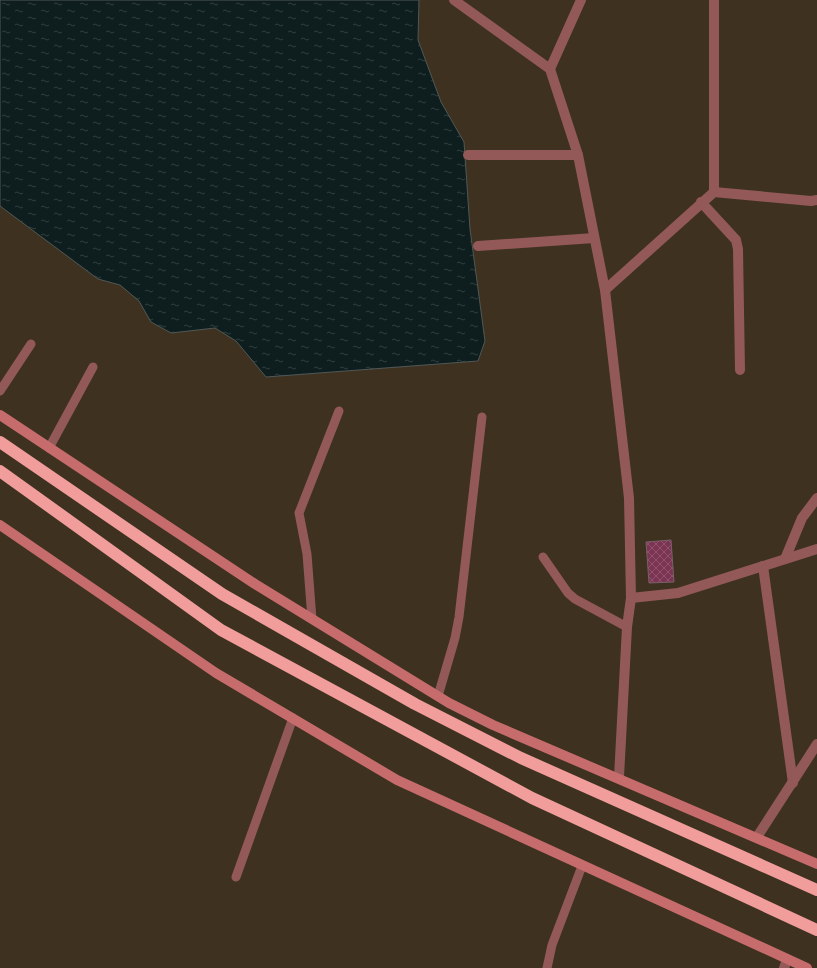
<svg xmlns="http://www.w3.org/2000/svg" width="817" height="968" viewBox="0 0 817 968" font-family="'Work Sans',sans-serif">
	<defs>
		<pattern id="water-ripples" width="26" height="14" patternUnits="userSpaceOnUse"><rect width="26" height="14" fill="#0e1e1f"/><path d="M2 4q2-2 4 0t4 0M15 11q2-2 4 0t4 0" fill="none" stroke="#313e3f"/></pattern>
		<pattern id="building-cross-hatch" width="8" height="8" patternUnits="userSpaceOnUse"><rect width="8" height="8" fill="#7c3453"/><path d="M0 0l8 8M0 8l8-8" fill="none" stroke="#8f516b"/></pattern>
	</defs>
	<rect width="100%" height="100%" fill="#3e3120"/>
	<path fill="url(#water-ripples)" stroke="#505856" d="M0 0H419L418 40 441 102 464 142 470 229 485 341 478 361 266 377 236 341 215 328 171 333 151 322 139 301 120 285 98 279 0 206Z"/>
	<path fill="url(#building-cross-hatch)" stroke="#786069" d="M671 540 674 582 649 583 646 542Z"/>
	<g fill="none" stroke-linecap="round" stroke-linejoin="round">
		<g stroke="#925958" stroke-width="9">
			<path d="M0 391 31 344"/>
			<path d="M49 448 93 367"/>
			<path d="M543 557 568 593 575 599 627 627"/>
			<path d="M312 619 307 554 299 513 339 411"/>
			<path d="M438 696 455 638 459 617 482 417"/>
			<path d="M236 877 293 718"/>
			<path d="M547 968 552 945 582 866"/>
		</g>
		<g stroke="#925958" stroke-width="10">
			<path d="M454 0 550 69 578 155 605 290 629 498 631 598 627 627 619 777"/>
			<path d="M550 69 581 0"/>
			<path d="M468 155H578"/>
			<path d="M714 192V0"/>
			<path d="M701 202 736 240 738 249 740 370"/>
			<path d="M478 246 594 238"/>
			<path d="M605 290 714 192 811 201 817 200"/>
			<path d="M785 559 802 518 817 498"/>
			<path d="M763 566 793 783"/>
			<path d="M631 598 678 593 817 549"/>
			<path d="M757 837 817 744"/>
			<path d="M784 968 787 960"/>
		</g>
		<g stroke="#c66c6c" stroke-width="10">
			<path d="M0 415 255 584 449 703 493 725 817 864"/>
			<path d="M0 525 216 673 397 780 807 968"/>
		</g>
		<g stroke="#f19d9b" stroke-width="12">
			<path d="M0 442 222 594 415 704 521 758 817 890"/>
			<path d="M0 471 221 630 532 798 817 930"/>
		</g>
	</g>
</svg>
